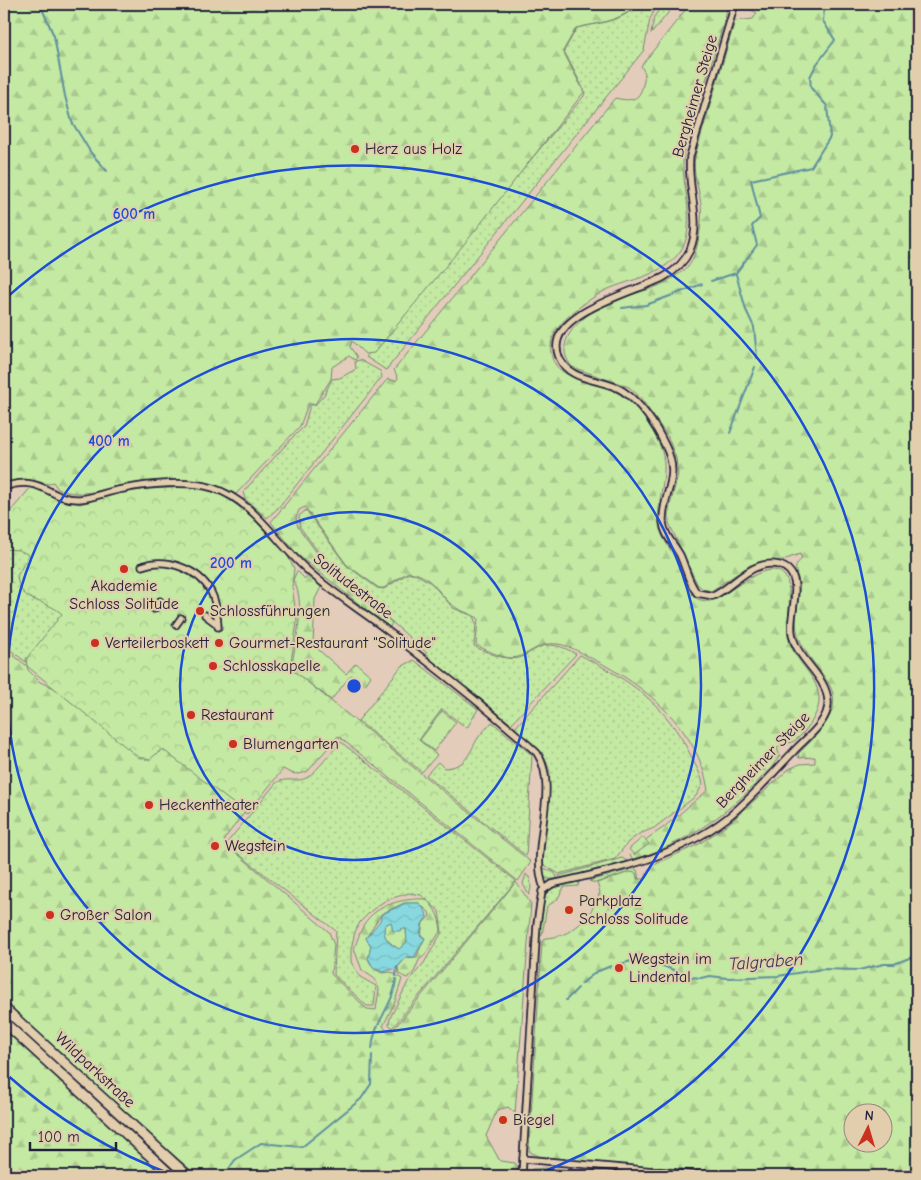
<svg xmlns="http://www.w3.org/2000/svg" width="921" height="1180" viewBox="0 0 921 1180" font-family="'Comic Neue',sans-serif">
	<defs>
		<pattern id="grass-dots" width="8" height="8" patternUnits="userSpaceOnUse" patternTransform="scale(1.25)"><rect width="8" height="8" fill="#c4e9a3"/><path d="M2 2h.1M6 6h.1" fill="none" stroke="#a8c88d" stroke-width="1.8" stroke-linecap="round"/></pattern>
		<pattern id="forest-firs" width="22" height="20" patternUnits="userSpaceOnUse" patternTransform="scale(1.25)"><rect width="22" height="20" fill="#c4e9a3"/><path d="M5 1l3.5 6h-7zM16 11l3.5 6h-7z" fill="#a8c88d"/></pattern>
		<pattern id="cemetery-stones" width="16" height="16" patternUnits="userSpaceOnUse" patternTransform="scale(1.25)"><rect width="16" height="16" fill="#c4e9a3"/><path d="M2 7V4a2 2 0 0 1 4 0v3zM10 15v-3a2 2 0 0 1 4 0v3z" fill="#a8c88d"/></pattern>
		<pattern id="park-crowns" width="20" height="18" patternUnits="userSpaceOnUse" patternTransform="scale(1.25)"><rect width="20" height="18" fill="#c4e9a3"/><path d="M2 6a3 3 0 1 1 6 0M12 15a3 3 0 1 1 6 0" fill="none" stroke="#a8c88d"/></pattern>
		<pattern id="water-waves" width="16" height="10" patternUnits="userSpaceOnUse" patternTransform="scale(1.25)"><rect width="16" height="10" fill="#88d9df"/><path d="M0 5q4-4 8 0t8 0" fill="none" stroke="#75bac0"/></pattern>
	</defs>
	<rect width="100%" height="100%" fill="#e4ccba"/>
	<filter id="ink" filterUnits="userSpaceOnUse"><feTurbulence type="fractalNoise" baseFrequency=".02" numOctaves="2"/><feDisplacementMap in="SourceGraphic" scale="10" xChannelSelector="R" yChannelSelector="G"/><feConvolveMatrix kernelMatrix="1 2 1 2 8 2 1 2 1" color-interpolation-filters="sRGB"/></filter>
	<g filter="url(#ink)">
		<g fill="url(#grass-dots)" stroke="#73866f">
			<path d="M637 4H658L650 19 644 50 386 370 366 357 584 96 585 92 564 51 577 28C597 23 624 22 637 4Z"/>
			<path d="M663 4H675L651 34 654 17Z"/>
			<path d="M360 360 380 371 382 377 278 508 267 518 245 499 243 492 293 437 304 427 310 405H315L324 395 332 379 340 378 356 369 355 361Z"/>
			<path d="M306 510 346 565 377 588 384 589 407 574 414 573 431 583 453 608 473 616 476 624 474 646C485 652 506 661 519 658 525 656 530 652 536 649 550 641 564 647 576 654L511 724 429 659 428 654 327 564 300 527 299 516Z"/>
			<path d="M4 521 100 566 26 662 4 645Z"/>
			<path d="M580 655C631 681 665 703 691 756 695 765 701 774 703 784L696 796 654 828 639 834 628 842 615 859 559 874 543 864 550 773C546 752 530 741 514 729Z"/>
			<path d="M414 660 478 709 467 728 442 709 419 740 437 755 422 772 358 721 401 667Z"/>
			<path d="M492 722 532 755 526 856 426 775 438 762 444 768C467 767 469 753 478 738 482 732 488 727 492 722Z"/>
			<path d="M341 742 516 881 392 1028 389 1024 390 1018 408 982 424 963 442 932 439 911 421 895 409 893 386 900 372 910 360 922 355 932 351 949V962L360 977 376 986 374 1006H367L334 975 336 931 226 844 276 783C286 777 294 782 304 779 314 776 332 750 341 742Z"/>
			<path d="M622 858 631 863 561 879 559 876Z"/>
			<path d="M543 868 554 872 558 879H547L543 875Z"/>
			<path d="M633 869 637 870 639 879 630 872 595 883 589 881Z"/>
			<path d="M526 874 530 878 531 888 529 895 523 884Z"/>
			<path d="M579 882 578 886 564 887 557 900 547 906 542 935 540 936C542 901 537 885 579 882Z"/>
		</g>
		<g fill="url(#forest-firs)" stroke="#73866f" fill-rule="evenodd">
			<path d="M4 4H636C624 21 596 23 576 28L563 51 584 92 474 232 374 353 365 354 352 341 350 347 357 357 355 360 349 356 332 367 331 379 315 404H308L300 426 236 494C204 477 165 478 130 484 107 488 81 499 58 489L53 482 49 484 25 479 4 484Z"/>
			<path d="M690 4H728L725 19C716 48 707 77 698 106 692 123 684 142 683 160 682 189 698 228 679 253 661 276 631 279 606 290 593 297 583 304 572 313 563 321 553 331 551 344 546 382 598 381 618 393 636 403 652 427 660 446 671 472 656 498 659 524 660 537 670 547 675 558 680 569 684 582 691 592 695 600 702 601 710 601 730 595 759 564 778 571 797 577 786 619 788 635 792 663 821 675 819 703 817 716 805 734 794 741 789 744 782 743 777 748L780 756C741 805 693 841 633 860L630 856 648 838 663 828 708 790C699 729 645 685 593 659 583 654 571 646 558 644 536 641 530 657 512 658 501 658 485 649 476 645L478 618C470 613 459 611 452 605 437 592 431 574 408 572L384 588H379L347 565 305 507 299 510 296 518 298 527 326 565 392 623 389 628 298 555 271 522 385 382 388 379 396 381 398 378 394 370 615 98C639 104 642 95 645 73L641 66Z"/>
			<path d="M745 4H917V1176H791L788 1173 781 1176H734L559 1159 539 1156 530 1152 529 1148 542 942 545 938C571 938 592 917 600 892L597 883 630 872 636 873 637 879H645L648 870 654 865 699 844 726 826 789 769 800 764 815 763V757L799 758 798 754C814 738 844 712 830 686 820 668 805 656 798 635 793 618 800 603 799 586 799 574 790 568 802 559L800 554 783 560 766 561 750 565 711 591 703 589 697 584 669 523V510L678 474 676 458 668 437 640 397 629 387 572 367C547 336 594 308 619 298 634 293 652 290 666 282 672 278 683 272 688 267 698 255 703 220 701 204 699 187 692 174 695 156L735 21 753 19 757 13 746 7ZM854 1112H884V1142H854Z"/>
			<path d="M297 571 305 579 309 576 321 587 315 599 313 645 346 674 356 663 371 676 365 685 351 675 331 700 291 669C295 644 307 602 293 580Z"/>
			<path d="M4 648 27 666 28 670 40 682 54 688 115 737 158 754 162 748 245 812 224 839 226 844 329 932 334 945 331 974 367 1009 376 1010 379 989 375 979 362 970 354 949C357 941 360 932 364 924 377 904 404 898 426 899 436 909 439 916 441 930L425 955 419 960 414 972 407 978 399 974 398 967 406 958 416 957 425 938 421 935 423 923 430 916 429 912 418 903H404L381 914 366 938 371 946 368 959 373 968 382 973 391 972 402 979 394 1004 383 1026 387 1031H392L516 882 531 904 515 1113 508 1107 497 1110 486 1136 500 1161 515 1163 517 1166 516 1176H198L124 1113 4 1003Z"/>
			<path d="M391 922 397 929H406L407 942 399 949C390 943 381 937 385 925Z"/>
			<path d="M4 1027 153 1164 164 1176H4Z"/>
			<path d="M546 1168 652 1176H531L532 1169Z"/>
		</g>
		<path fill="url(#cemetery-stones)" stroke="#73866f" d="M643 837 649 844 634 855 629 849Z"/>
		<path fill="url(#park-crowns)" stroke="#73866f" d="M32 486 61 499 80 504 113 494 149 489 191 487 210 489 229 499 267 529 286 553 294 568 292 586 297 622 290 668 531 862 518 881 338 736 308 771C298 776 292 774 283 769L247 814 162 749 149 760 138 757 27 666 26 659 62 614C45 598 20 605 17 576L29 555 19 550 4 549V519Z"/>
		<path fill="#c4e9a3" stroke="#73866f" d="M442 711 456 722 434 751 420 740Z"/>
		<path fill="url(#water-waves)" stroke="#5f909d" fill-rule="evenodd" d="M405 903H419L426 912 427 917 422 924 420 936 425 938 414 957H406L397 968 383 972 373 967 368 958 371 946 366 938 380 921 381 915ZM391 922 393 931H400L401 928 406 929 407 942 399 949C390 944 381 937 385 925Z"/>
		<g fill="none" stroke-linecap="round" stroke-linejoin="round">
			<g stroke="#5f909d" stroke-width="2">
				<path d="M40 4 54 36 65 96 72 122 91 153 107 171"/>
				<path d="M736 274 746 310 754 327 757 358"/>
				<path d="M711 281 736 273 757 245 752 226 760 218 751 180 811 167 830 137 827 106 811 88 810 77 816 65 835 40 823 21 824 11 833 4"/>
				<path d="M622 308 646 305 702 284"/>
				<path d="M730 433 755 367"/>
				<path d="M617 965 631 961 653 962 691 977 701 978 710 976 727 978 778 976 822 969 859 970 884 964H894L917 955"/>
				<path d="M396 976 397 967"/>
				<path d="M581 984 596 972 611 966"/>
				<path d="M566 1000 578 988"/>
				<path d="M372 1049C373 1022 394 1006 396 979"/>
				<path d="M224 1176 235 1160 261 1143 302 1147 361 1099 371 1084 372 1055"/>
			</g>
			<defs>
				<g id="minor">
					<path d="M4 487C44 474 47 500 79 499 94 498 108 491 123 489 147 484 190 480 213 488 254 501 276 542 306 569 331 592 361 610 388 631 438 670 490 710 537 753 561 790 528 849 544 888"/>
					<path d="M142 566C166 557 199 569 211 592 217 603 217 616 218 627"/>
					<path d="M154 609 160 601"/>
					<path d="M205 615 217 624"/>
					<path d="M176 625 181 618"/>
					<path d="M523 1159 710 1176"/>
					<path d="M522 1176 537 924 542 891 552 884C613 870 676 858 727 818 752 798 773 773 794 751 806 738 829 722 828 702 827 675 796 660 792 633 788 613 808 573 779 565 753 558 733 587 713 596L697 593C688 582 686 568 680 555 674 544 664 535 663 522 662 492 682 479 665 445 656 426 641 403 623 391 604 378 569 383 559 357 541 313 640 291 664 277 675 271 685 261 690 250 703 219 686 188 690 156L735 4"/>
				</g>
				<g id="highway">
					<path d="M4 1008 188 1176"/>
					<path d="M4 1022 172 1176"/>
				</g>
			</defs>
			<use href="#minor" stroke="#22223b" stroke-width="9"/>
			<use href="#highway" stroke="#22223b" stroke-width="12"/>
			<use href="#minor" stroke="#e2ceac" stroke-width="5.5"/>
			<use href="#highway" stroke="#e2ceac" stroke-width="9"/>
		</g>
	</g>
	<g fill="none" stroke="#1d4ed8" stroke-width="2.5">
		<circle cx="354" cy="686" r="174"/>
		<circle cx="354" cy="686" r="347"/>
		<path d="M176 1176A521 521 0 0 1 5 1073M5 299A521 521 0 1 1 532 1176"/>
	</g>
	<g fill="#c8321e" stroke="#e2ceac" stroke-width="2">
		<circle cx="355" cy="149" r="5"/>
		<circle cx="124" cy="569" r="5"/>
		<circle cx="200" cy="611" r="5"/>
		<circle cx="95" cy="643" r="5"/>
		<circle cx="219" cy="643" r="5"/>
		<circle cx="213" cy="666" r="5"/>
		<circle cx="191" cy="715" r="5"/>
		<circle cx="233" cy="744" r="5"/>
		<circle cx="149" cy="805" r="5"/>
		<circle cx="215" cy="846" r="5"/>
		<circle cx="569" cy="910" r="5"/>
		<circle cx="50" cy="915" r="5"/>
		<circle cx="619" cy="968" r="5"/>
		<circle cx="503" cy="1120" r="5"/>
	</g>
	<g text-anchor="middle" dominant-baseline="central" stroke-width="4" stroke-linejoin="round" paint-order="stroke">
		<g font-size="16" fill="#22223b" stroke="#e2ceac">
			<text transform="translate(695 96) rotate(-74)">Bergheimer Steige</text>
			<text transform="translate(353 586) rotate(38)">Solitudestraße</text>
			<text transform="translate(763 760) rotate(-46)">Bergheimer Steige</text>
			<text transform="translate(95 1070) rotate(43)">Wildparkstraße</text>
		</g>
		<g font-size="16" fill="#22223b" stroke="#e2ceac" text-anchor="start">
			<text x="365" y="149">Herz aus Holz</text>
			<text x="124" y="586" text-anchor="middle">Akademie<tspan x="124" dy="18">Schloss Solitude</tspan></text>
			<text x="210" y="611">Schlossführungen</text>
			<text x="105" y="643">Verteilerboskett</text>
			<text x="229" y="643">Gourmet-Restaurant "Solitude"</text>
			<text x="223" y="666">Schlosskapelle</text>
			<text x="201" y="715">Restaurant</text>
			<text x="243" y="744">Blumengarten</text>
			<text x="159" y="805">Heckentheater</text>
			<text x="225" y="846">Wegstein</text>
			<text x="579" y="901">Parkplatz<tspan x="579" dy="18">Schloss Solitude</tspan></text>
			<text x="60" y="915">Großer Salon</text>
			<text x="629" y="959">Wegstein im<tspan x="629" dy="18">Lindental</tspan></text>
			<text x="513" y="1120">Biegel</text>
		</g>
		<g font-size="18" font-style="italic" fill="#313d54" stroke="#e2ceac">
			<text transform="translate(766 962) rotate(-4)">Talgraben</text>
		</g>
	</g>
	<circle cx="354" cy="686" r="8" fill="#1d4ed8" stroke="#e2ceac" stroke-width="2.5"/>
	<g font-size="15" text-anchor="middle" font-weight="bold" fill="#1d4ed8" stroke="#e2ceac" stroke-width="4" stroke-linejoin="round" paint-order="stroke">
		<text x="134" y="219">600 m</text>
		<text x="109" y="446">400 m</text>
		<text x="231" y="568">200 m</text>
	</g>
	<rect width="921" height="1180" fill="none" stroke="#e2ceac" stroke-width="20"/>
	<rect x="10" y="10" width="901" height="1160" fill="none" stroke="#22223b" stroke-width="2" filter="url(#ink)"/>
	<g transform="translate(868 1128) rotate(5)"><circle r="24" fill="#e2ceac" stroke="#95897f"/>
	<path d="M0-4L9 19L0 12L-9 19Z" fill="#c8321e"/>
	<text y="-8" font-size="14" font-weight="bold" text-anchor="middle" fill="#22223b">N</text>
	</g>
	<path d="M30 1142v8h86v-8" fill="none" stroke="#22223b" stroke-width="2.5"/>
	<text x="38" y="1142" font-size="15" fill="#22223b" stroke="#e2ceac" stroke-width="4" paint-order="stroke">100 m</text>
</svg>
